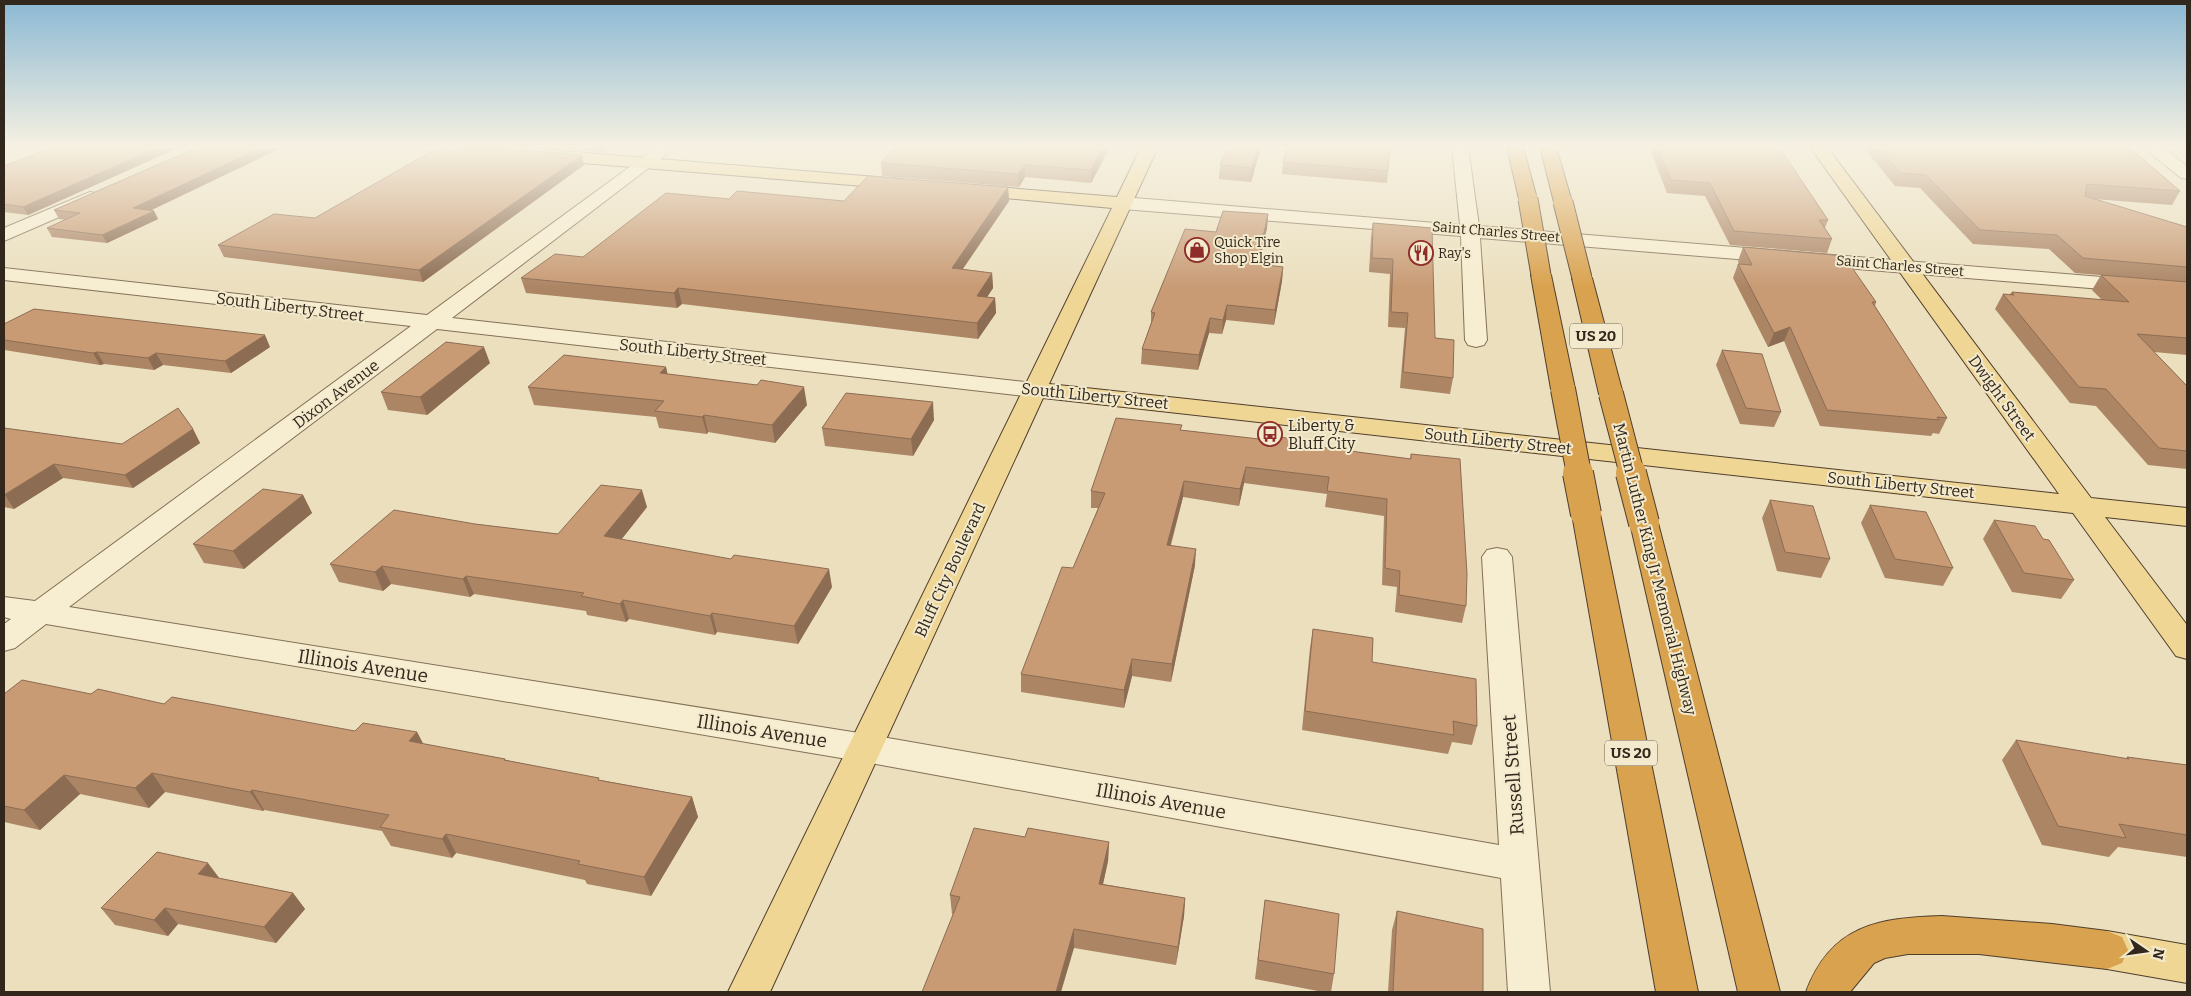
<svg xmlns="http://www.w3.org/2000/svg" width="2191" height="996" viewBox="0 0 2191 996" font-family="Bitter,serif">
	<rect width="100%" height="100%" fill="#ebdfbe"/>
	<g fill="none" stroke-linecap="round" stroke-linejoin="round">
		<defs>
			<g id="minor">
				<path d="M657 147H676L452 318 1034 383 1043 385 1046 390 1043 395 1034 397 437 329 69 607 865 734 1499 845 1482 557 1487 550 1497 548 1507 550 1512 557 1550 992H1508L1501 878 865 762 46 624 15 648 4 651V624L11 619 4 617V597L35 601 411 326 4 280V268L427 315Z"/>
				<path d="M1452 147H1468L1479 226 2187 284V296L1480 238 1487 340 1484 345 1476 347 1468 345 1465 340 1461 236 1123 209 1116 207 1114 203 1116 199 1123 197 1460 225Z"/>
				<path d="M2143 147H2162L2187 166V179L2181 178Z"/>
				<path d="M90 192 96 193 99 197 96 201 4 241V228Z"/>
			</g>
			<g id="major">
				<path d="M468 147H515L900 179 906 180 909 184 906 188 900 189 497 156 470 151Z"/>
				<path d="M1141 147H1158L1049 384 2059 494 1810 147H1827L2091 498 2187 508V526L2105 517 2187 625V659L2176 656 2073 513 1043 398 770 992H728L1112 208 972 195 966 194 963 190 966 186 972 185 1117 197Z"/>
				<path d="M2107 931 2187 945V983L2107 969 2092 963 2086 950 2092 937Z"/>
			</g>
			<g id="highway">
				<path d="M1507 147H1523L1537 199 1534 203 1528 204 1522 203 1519 199Z"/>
				<path d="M1540 147H1556L1572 202 1570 206 1563 208 1556 206 1554 202Z"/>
				<path d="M1541 269 1548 271 1551 275 1575 389 1572 394 1563 396 1554 394 1551 389 1531 275 1534 271Z"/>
				<path d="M1582 272 1589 274 1592 278 1623 394 1620 399 1611 401 1602 399 1599 394 1572 278 1575 274Z"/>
				<path d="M1586 505 1596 508 1600 514 1698 992H1656L1572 514 1576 508Z"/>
				<path d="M1644 514 1654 517 1658 523 1780 992H1738L1630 523 1634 517Z"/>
				<path d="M1942 916 2052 924 2107 931 2122 937 2128 950 2122 963 2107 969 1979 954H1908L1885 958 1874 963 1850 992H1806C1831 925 1878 918 1942 916Z"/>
			</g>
		</defs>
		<use href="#minor" stroke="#837057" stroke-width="2"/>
		<use href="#major" stroke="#503e2c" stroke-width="2"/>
		<use href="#highway" stroke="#503e2c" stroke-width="2"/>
		<use href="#minor" fill="#f7edd0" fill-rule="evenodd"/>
		<use href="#major" fill="#efd695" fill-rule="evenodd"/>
		<use href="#highway" fill="#d9a24f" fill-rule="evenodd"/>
		<defs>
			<g id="highway-bridge-far2">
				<path d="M1528 199 1541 275"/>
				<path d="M1563 202 1582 278"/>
			</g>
			<g id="highway-bridge-far1">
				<path d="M1563 389 1579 474"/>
				<path d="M1611 394 1632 474"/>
			</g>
			<g id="highway-bridge">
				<path d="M1578 473 1586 514"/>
				<path d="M1631 473 1644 523"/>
			</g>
		</defs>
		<use href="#highway-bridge-far2" stroke="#503e2c" stroke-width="21" stroke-linecap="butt"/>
		<use href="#highway-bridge-far1" stroke="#503e2c" stroke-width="26" stroke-linecap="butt"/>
		<use href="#highway-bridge" stroke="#503e2c" stroke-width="32" stroke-linecap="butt"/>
		<use href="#highway-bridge-far2" stroke="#d9a24f" stroke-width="19"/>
		<use href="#highway-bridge-far1" stroke="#d9a24f" stroke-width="24"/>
		<use href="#highway-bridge" stroke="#d9a24f" stroke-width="30"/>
	</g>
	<g fill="#ac8565">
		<path d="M53 147H180L28 215 4 212V166Z"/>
		<path d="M198 147H283L151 210 154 211 158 219 107 243 52 237 47 228 66 220 59 219 54 210Z"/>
		<path d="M543 147H611L603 152Z"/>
		<path d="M895 147H1110L1091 183 1025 177 1019 187 882 176 881 163Z"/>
		<path d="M1227 147H1261L1251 182 1219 179 1220 165Z"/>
		<path d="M1649 147H1779L1828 220 1825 228 1832 239 1827 253 1730 245 1705 196 1667 193Z"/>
		<path d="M1863 147H2129L2180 191 2172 205 2094 199 2187 227V282L2075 273 2049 249 1973 244 1920 188 1895 186Z"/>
		<path d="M456 149 584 165 423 282 224 257 218 245 315 218Z"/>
		<path d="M1283 162 1388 171 1387 183 1282 174Z"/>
		<path d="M1008 187 1009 201 963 269 992 273 993 288 987 297 995 298 996 313 978 339 682 304 677 308 526 293 521 278 583 257 729 199 844 201Z"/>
		<path d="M1268 214 1267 228 1259 264 1283 267 1282 281 1274 325 1226 320 1222 334 1209 333 1198 370 1141 364 1142 349 1151 323V312L1216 232Z"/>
		<path d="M1373 223 1435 338 1453 378 1450 394 1400 388 1405 328 1388 327 1390 274 1369 272 1371 237Z"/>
		<path d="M1743 247 1876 302 1875 306 1947 418 1939 434 1933 433 1931 436 1820 426 1784 341 1768 347 1733 278 1738 264H1739L1738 261Z"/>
		<path d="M2101 275 2187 282V355L2154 352 2187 386V469L2148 465 2096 406 2070 403 1995 309 2003 294H2010L2012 292 2102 300 2092 290Z"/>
		<path d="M4 324 270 347 231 373 163 365 154 370 104 364 100 365 4 350Z"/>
		<path d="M1722 350 1781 412 1774 427 1740 424 1716 365Z"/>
		<path d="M490 363 427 415 388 410 381 392Z"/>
		<path d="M666 367 667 374 807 405 775 443 708 432 707 434 659 428 656 417 534 405 528 387Z"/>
		<path d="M934 420 913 456 825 446 822 428Z"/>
		<path d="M4 428 122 444 193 429 200 443 133 488 63 478 14 509 4 507Z"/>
		<path d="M1181 430 1304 445 1410 459 1411 454 1466 606 1462 623 1395 612 1397 587 1382 585 1384 516 1325 507 1327 494 1244 483 1239 506 1183 497 1171 545 1195 565 1171 682 1132 676 1124 708 1021 692V674L1073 568 1098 508H1091V491Z"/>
		<path d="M303 495 312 513 244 569 204 563 193 544Z"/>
		<path d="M1770 500 1830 559 1821 578 1777 571 1762 518Z"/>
		<path d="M1870 505 1953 568 1943 586 1885 578 1861 523Z"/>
		<path d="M647 507 621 540 832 587 798 644 717 632 715 635 629 619 626 622 587 615 586 611 474 594 470 597 391 584 383 591 339 582 330 564 475 524 558 534Z"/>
		<path d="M1994 520 2043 539 2074 580 2061 599 2012 592 1983 539Z"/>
		<path d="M1313 629 1372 662 1477 726 1472 745 1452 742 1448 754 1302 730 1310 648Z"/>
		<path d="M4 694H91L355 731 417 732 423 744 505 759 506 760 600 780 692 797 698 817 651 896 587 884 585 880 456 853 452 858 391 846 382 831 264 810 263 811 165 792 149 808 80 794 40 830 4 822Z"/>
		<path d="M2016 740 2126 759 2127 757 2187 765V857L2118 847 2109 857 2042 845 2002 760Z"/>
		<path d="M1025 837 1109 842 1108 861 1103 884 1185 898 1184 916 1176 965 1074 948 952 914 950 895Z"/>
		<path d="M219 878 293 893 305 909 276 943 178 924 168 936 115 925 101 908Z"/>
		<path d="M1265 900 1334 974 1331 992H1323L1255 979Z"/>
		<path d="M1397 911 1483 992H1388L1392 930Z"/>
	</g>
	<g fill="#8c6c52">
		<path d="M159 147H180L28 215 23 207Z"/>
		<path d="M263 147H283L137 217 133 208Z"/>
		<path d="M602 147H611L603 152Z"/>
		<path d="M1103 147H1110L1091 183V170Z"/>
		<path d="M1258 147H1261L1251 182 1252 168Z"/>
		<path d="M582 155 584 165 423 282 419 270Z"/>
		<path d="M1025 165V177L1019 187 1018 174Z"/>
		<path d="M1008 187 1009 201 953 283 952 268Z"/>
		<path d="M154 211 158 219 107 243 102 235Z"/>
		<path d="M1268 214 1267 228 1256 278 1257 264Z"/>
		<path d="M1283 267 1282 281 1274 325 1275 310Z"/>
		<path d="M992 273 993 288 978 311 977 296Z"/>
		<path d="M678 288 682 304 677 308 674 293Z"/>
		<path d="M995 298 996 313 978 339 977 323Z"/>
		<path d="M1227 305 1226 320 1222 334 1223 320Z"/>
		<path d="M1210 318 1209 333 1198 370 1199 355Z"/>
		<path d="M1790 327 1784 341 1768 347 1774 333Z"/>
		<path d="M265 335 270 347 231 373 225 361Z"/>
		<path d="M484 347 490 363 427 415 420 397Z"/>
		<path d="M97 352 104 364 100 365 93 353Z"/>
		<path d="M156 353 163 365 154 370 148 358Z"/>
		<path d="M666 367 670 384 660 373Z"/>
		<path d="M804 387 807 405 775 443 772 425Z"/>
		<path d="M933 402 934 420 913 456 911 439Z"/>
		<path d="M704 415 708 432 707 434 702 417Z"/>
		<path d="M193 429 200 443 133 488 125 475Z"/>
		<path d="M54 464 63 478 14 509 5 495Z"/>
		<path d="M1246 467 1244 483 1239 506 1240 489Z"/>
		<path d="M1184 481 1183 497 1166 561 1167 545Z"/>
		<path d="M642 490 647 507 609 555 604 536Z"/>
		<path d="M303 495 312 513 244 569 233 551Z"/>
		<path d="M1196 549 1195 565 1171 682 1172 664Z"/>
		<path d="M382 566 391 584 383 591 375 572Z"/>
		<path d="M829 569 832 587 798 644 794 626Z"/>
		<path d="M466 576 474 594 470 597 463 579Z"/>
		<path d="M623 600 629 619 626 622 620 604Z"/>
		<path d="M712 613 717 632 715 635 710 616Z"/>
		<path d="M1132 659V676L1124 708V690Z"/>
		<path d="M417 732 427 751 409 741Z"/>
		<path d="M152 773 165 792 149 808 135 788Z"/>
		<path d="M64 775 80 794 40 830 24 810Z"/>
		<path d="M252 790 264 810 263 811 250 792Z"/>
		<path d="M692 797 698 817 651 896 644 877Z"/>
		<path d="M446 834 456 853 452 858 442 839Z"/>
		<path d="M1109 842 1108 861 1099 902V884Z"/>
		<path d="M208 863 220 879 198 874Z"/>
		<path d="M293 893 305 909 276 943 264 927Z"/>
		<path d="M1185 898 1184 916 1176 965 1178 947Z"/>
		<path d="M165 908 178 924 168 936 154 920Z"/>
		<path d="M1074 929V948L1061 992H1056Z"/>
	</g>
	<g fill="#c89b75" stroke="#8c6c52">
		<path d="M53 147H159L23 207 4 204V166Z"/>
		<path d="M198 147H263L133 208 154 211 102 235 47 228 80 213 54 210Z"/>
		<path d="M439 147 456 149 459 147H493L582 155 419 270 218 245 274 214 315 218Z"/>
		<path d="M895 147H1103L1091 170 1025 165 1018 174 881 163Z"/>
		<path d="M1227 147H1258L1252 168 1220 165Z"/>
		<path d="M1287 147H1390L1388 171 1283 162Z"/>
		<path d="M1657 147H1779L1828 220H1819L1832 239 1734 231 1710 183 1671 180Z"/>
		<path d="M1878 147H2129L2180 191 2087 184 2085 196 2187 227V267L2083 258 2057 235 1980 230 1926 175 1900 173Z"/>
		<path d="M868 176 1008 187 952 268 992 273 977 296 995 298 977 323 678 288 674 293 521 278 555 254 583 257 666 193 729 199 737 191 844 201Z"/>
		<path d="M1223 211 1268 214 1257 264 1283 267 1275 310 1227 305 1223 320 1210 318 1199 355 1142 349 1155 313 1151 312 1185 229 1216 232Z"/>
		<path d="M1373 223 1432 228 1435 338 1454 340 1453 378 1403 372 1408 313 1391 312 1393 259 1372 258Z"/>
		<path d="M1743 247 1844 256 1876 302H1872L1947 418 1937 417 1939 420 1827 410 1790 327 1774 333 1738 264 1752 265Z"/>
		<path d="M2101 275 2187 282V328H2186L2187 329V338L2137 334 2187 386V451L2159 448 2106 389 2079 387 2003 294 2014 295 2012 292 2129 302Z"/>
		<path d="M34 309 265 335 225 361 156 353 148 358 97 352 93 353 4 340V324Z"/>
		<path d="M446 342 484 347 420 397 381 392Z"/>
		<path d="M1722 350 1762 354 1781 412 1746 408Z"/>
		<path d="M564 355 666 367 660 373 757 385 761 380 804 387 772 425 704 415 702 417 655 411 664 401 528 387Z"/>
		<path d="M846 393 933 402 911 439 822 428Z"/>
		<path d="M178 408 193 429 125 475 54 464 4 495V428L122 444Z"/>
		<path d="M1116 418 1182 425 1180 430 1259 439 1260 435 1304 440V445L1411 459V454L1460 459 1467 574 1466 606 1399 595 1400 571 1385 568 1387 499 1327 491 1329 477 1246 467 1240 489 1184 481 1167 545 1196 549 1172 664 1132 659 1124 690 1021 674 1062 567 1073 568 1105 493 1091 491Z"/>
		<path d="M601 485 642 490 604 536 731 559 734 555 829 569 794 626 712 613 710 616 623 600 620 604 581 596 584 593 466 576 463 579 382 566 375 572 330 564 394 510 475 524 558 534Z"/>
		<path d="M263 489 303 495 233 551 193 544Z"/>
		<path d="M1770 500 1813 506 1830 559 1785 552Z"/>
		<path d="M1870 505 1926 512 1953 568 1895 559Z"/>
		<path d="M1994 520 2035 526 2043 539 2049 540 2074 580 2024 573Z"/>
		<path d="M1313 629 1373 638 1372 662 1476 679 1477 726 1453 721 1454 735 1305 711Z"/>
		<path d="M22 680 91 694 98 689 164 704 172 697 355 731 363 723 417 732 409 741 505 759 504 760 599 778 598 780 692 797 644 877 578 864 580 861 446 834 442 839 380 827 389 815 252 790 250 792 152 773 135 788 64 775 24 810 4 806V694Z"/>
		<path d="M2016 740 2129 759 2127 757 2187 765V835L2119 824 2126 838 2058 826Z"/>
		<path d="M974 828 1025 837 1028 828 1109 842 1099 884 1185 898 1178 947 1074 929 1056 992H922L960 897 950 895Z"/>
		<path d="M157 852 208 863 198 874 293 893 264 927 165 908 154 920 101 908Z"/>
		<path d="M1265 900 1339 914 1334 974 1258 960Z"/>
		<path d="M1397 911 1483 929V992H1393Z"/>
	</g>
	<linearGradient id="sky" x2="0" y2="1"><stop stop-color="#8bb8d4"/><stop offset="0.51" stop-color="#f6f1e2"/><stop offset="1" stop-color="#f6f1e2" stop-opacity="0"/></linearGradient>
	<rect width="2191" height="287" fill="url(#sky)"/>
	<defs>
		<symbol id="shop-ring" viewBox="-11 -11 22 22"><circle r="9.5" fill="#f3eacd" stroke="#8f2d2a" stroke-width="1.5"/><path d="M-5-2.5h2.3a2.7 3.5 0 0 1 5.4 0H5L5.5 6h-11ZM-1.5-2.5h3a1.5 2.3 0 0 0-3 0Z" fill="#8f2d2a"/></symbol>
		<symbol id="restaurant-ring" viewBox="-11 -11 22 22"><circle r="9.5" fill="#f3eacd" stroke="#8f2d2a" stroke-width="1.5"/><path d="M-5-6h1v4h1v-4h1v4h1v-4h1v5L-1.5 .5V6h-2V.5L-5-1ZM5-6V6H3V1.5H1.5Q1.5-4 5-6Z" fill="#8f2d2a"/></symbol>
		<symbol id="bus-ring" viewBox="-11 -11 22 22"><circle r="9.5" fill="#f3eacd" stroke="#8f2d2a" stroke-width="1.5"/><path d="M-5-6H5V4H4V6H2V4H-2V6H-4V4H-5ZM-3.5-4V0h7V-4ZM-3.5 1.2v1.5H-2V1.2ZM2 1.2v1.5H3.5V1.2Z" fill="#8f2d2a"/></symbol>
	</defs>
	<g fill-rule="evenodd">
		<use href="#shop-ring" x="1183" y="236" width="28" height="28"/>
		<use href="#restaurant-ring" x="1407" y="239" width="28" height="28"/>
		<use href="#bus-ring" x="1256" y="420" width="28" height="28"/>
	</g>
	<g text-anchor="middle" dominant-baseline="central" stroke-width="4" stroke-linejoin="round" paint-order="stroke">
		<g font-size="14" fill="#32271c" stroke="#f3eacd">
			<text transform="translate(1496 232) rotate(5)">Saint Charles Street</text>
			<text transform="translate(1900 266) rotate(5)">Saint Charles Street</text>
		</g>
		<g font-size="14" fill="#32271c" stroke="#f3eacd" text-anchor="start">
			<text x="1214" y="242">Quick Tire<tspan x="1214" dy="16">Shop Elgin</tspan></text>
			<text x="1438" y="253">Ray's</text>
		</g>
		<g fill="#f3eacd" stroke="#6c6251" stroke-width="1">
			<rect x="1570" y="323.5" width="52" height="25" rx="4"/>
			<rect x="1605" y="740.5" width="52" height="25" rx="4"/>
		</g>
		<g font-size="15" font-weight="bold" fill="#32271c">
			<text x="1596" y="336">US 20</text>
			<text x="1631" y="753">US 20</text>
		</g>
		<g font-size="16" fill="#32271c" stroke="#f3eacd">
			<text transform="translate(290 307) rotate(7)">South Liberty Street</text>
			<text transform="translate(693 352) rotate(6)">South Liberty Street</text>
			<text transform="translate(336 394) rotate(-37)">Dixon Avenue</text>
			<text transform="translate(1095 396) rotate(6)">South Liberty Street</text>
			<text transform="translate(2002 398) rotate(54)">Dwight Street</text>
			<text transform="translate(1498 441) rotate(6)">South Liberty Street</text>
			<text transform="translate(1901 485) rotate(6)">South Liberty Street</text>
			<text transform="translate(1655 569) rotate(76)">Martin Luther King Jr Memorial Highway</text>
			<text transform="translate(950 570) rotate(-65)">Bluff City Boulevard</text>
		</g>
		<g font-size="16" fill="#32271c" stroke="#f3eacd" text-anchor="start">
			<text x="1288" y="425">Liberty &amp;<tspan x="1288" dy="18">Bluff City</tspan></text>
		</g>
		<g font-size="19" fill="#32271c" stroke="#f3eacd">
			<text transform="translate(363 666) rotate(9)">Illinois Avenue</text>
			<text transform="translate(762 731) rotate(9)">Illinois Avenue</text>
			<text transform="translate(1513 775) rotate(-94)">Russell Street</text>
			<text transform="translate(1161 801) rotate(10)">Illinois Avenue</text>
		</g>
	</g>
	<rect width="2191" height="996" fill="none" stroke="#32271c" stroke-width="10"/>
	<g transform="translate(2146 951) rotate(103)" stroke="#f3eacd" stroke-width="4" paint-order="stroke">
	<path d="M0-4L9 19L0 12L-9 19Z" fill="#32271c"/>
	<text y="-8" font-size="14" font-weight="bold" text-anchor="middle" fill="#32271c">N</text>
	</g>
</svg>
